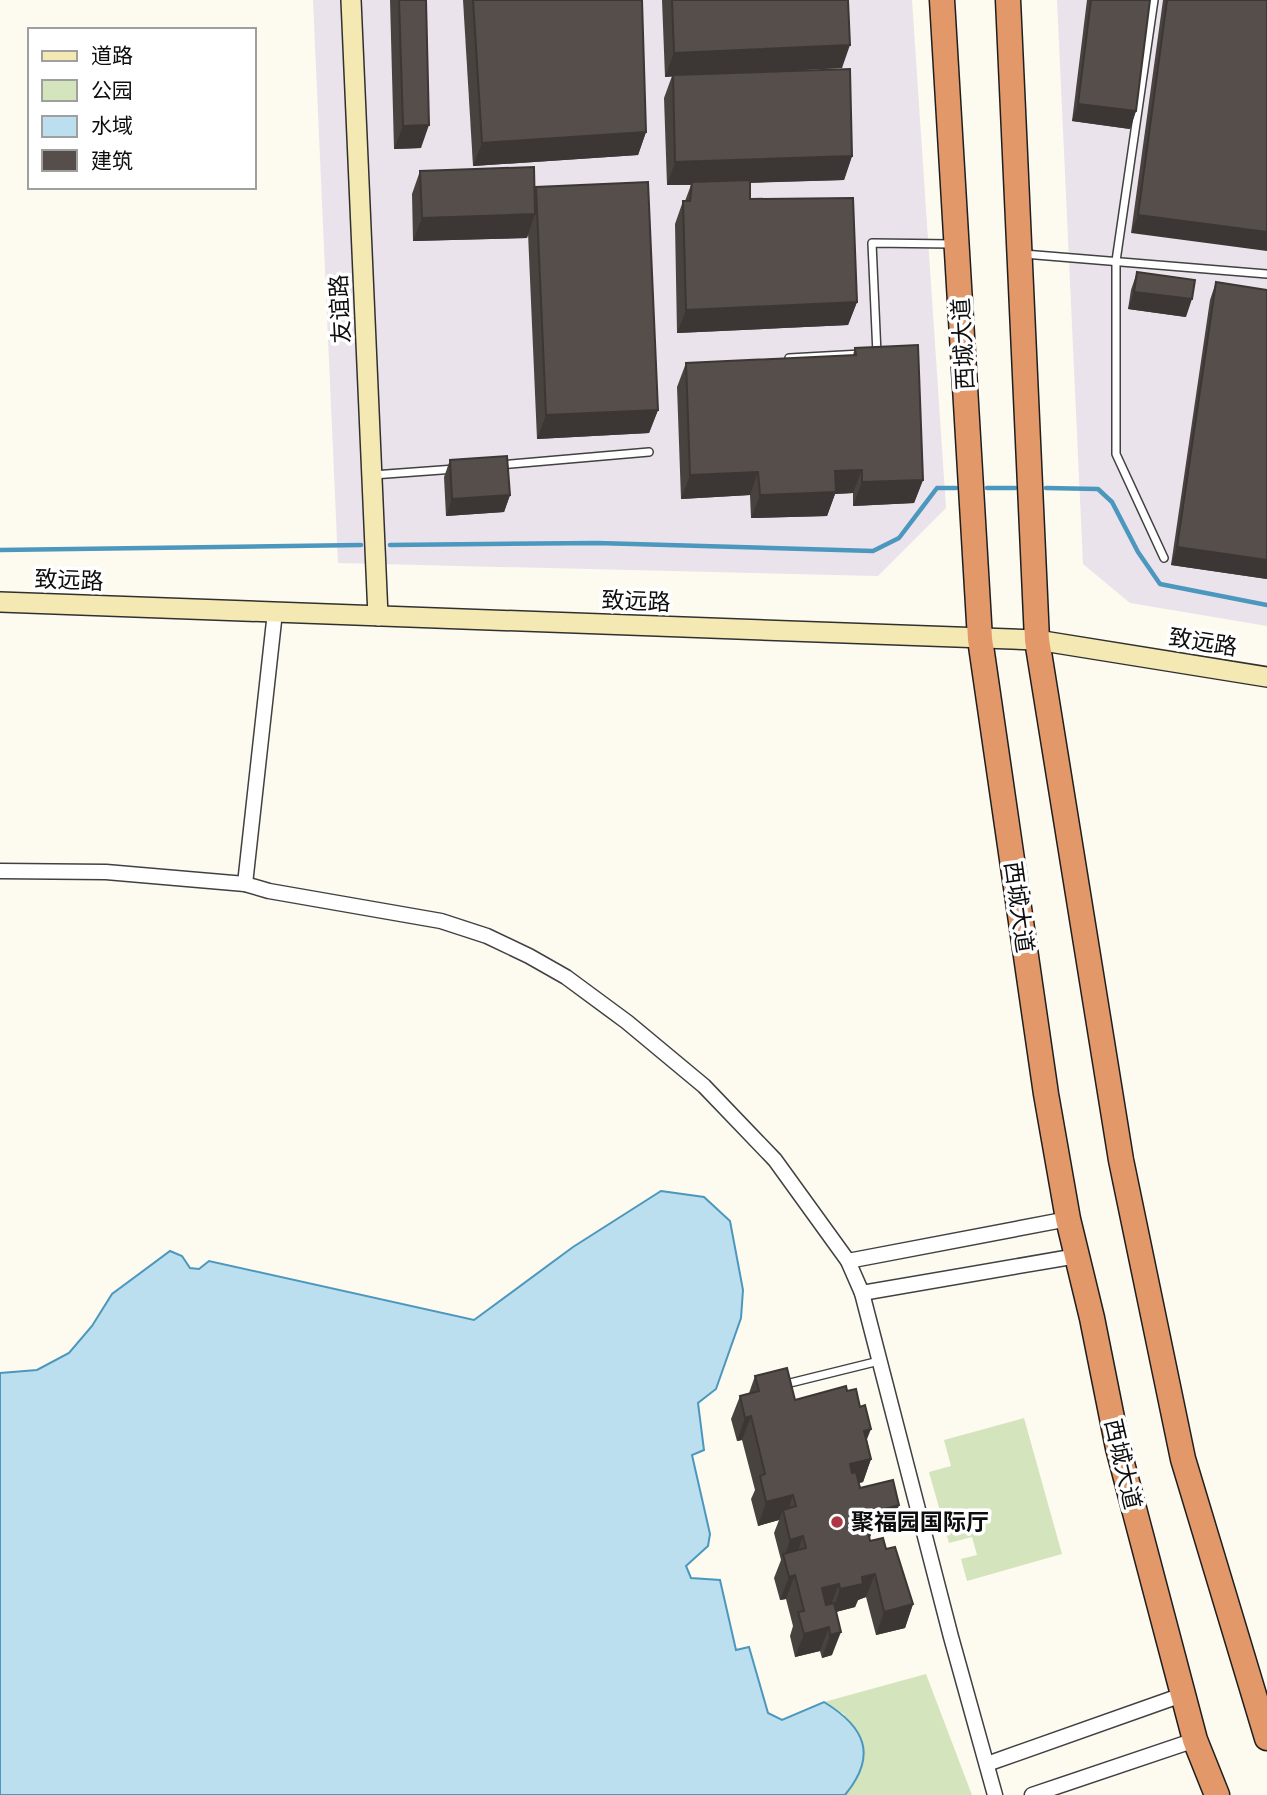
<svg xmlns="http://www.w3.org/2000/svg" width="1267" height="1795" viewBox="0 0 1267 1795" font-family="'Libre Baskerville','Noto Sans SC',serif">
	<rect width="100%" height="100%" fill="#fdfaf0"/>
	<g fill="#eae3eb">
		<path d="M313 0H912L946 508 878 576 338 563Z"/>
		<path d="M1057 0H1267V626L1130 603 1083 564Z"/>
	</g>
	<g fill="#d4e4bd">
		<path d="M1024 1418 1062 1554 967 1581 961 1559 977 1555 972 1537 949 1543 929 1472 951 1466 944 1440Z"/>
		<path d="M926 1674 972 1795H845L857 1779 863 1760 844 1714 824 1702Z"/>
	</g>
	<path fill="#bbdfee" stroke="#4b97bd" stroke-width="2" d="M661 1191 704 1197 730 1221 743 1290 741 1318 716 1389 698 1403 704 1450 692 1455 710 1534 708 1546 686 1566 691 1578 720 1580 736 1650 749 1647 768 1713 782 1720 824 1702C865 1727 878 1755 845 1795H0V1373L37 1370 69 1353 92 1326 112 1294 170 1251 182 1256 190 1268 199 1269 209 1261 474 1320 573 1247Z"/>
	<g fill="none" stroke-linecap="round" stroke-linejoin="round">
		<g stroke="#4b97bd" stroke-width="4.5">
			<path d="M987 488H1015"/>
			<path d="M1046 488 1098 489 1112 502 1138 552 1160 584 1267 605"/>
			<path d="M390 545 597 543 873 551 899 538 937 488H956"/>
			<path d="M0 550 361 545"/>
		</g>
		<defs>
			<g id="lane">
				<path d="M1154 0 1116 261V454L1164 558"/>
				<path d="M1024 254 1267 274"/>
				<path d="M877 354 872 243 952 244"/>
				<path d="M789 358 861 354"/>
				<path d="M499 465 649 452"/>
				<path d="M373 475 455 469"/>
				<path d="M782 1385 879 1361"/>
			</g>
			<g id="street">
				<path d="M0 871 106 872 245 884 269 891 441 921 487 936 529 956 566 977 627 1022 704 1086 775 1160 848 1261 862 1293 951 1637 995 1795"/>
				<path d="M245 884 275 612"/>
				<path d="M848 1261 1068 1219"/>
				<path d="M862 1293 1077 1256"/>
				<path d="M987 1764 1182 1695"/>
				<path d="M1032 1795 1195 1740"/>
			</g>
			<g id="secondary">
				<path d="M351 0 378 616"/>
				<path d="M0 602 1037 640 1267 677"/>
			</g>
			<g id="highway">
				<path d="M942 0 980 639 1046 1094 1068 1219 1092 1318 1118 1448 1195 1740 1217 1795"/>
				<path d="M1008 0 1037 640 1121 1160 1183 1459 1267 1738"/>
			</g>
		</defs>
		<use href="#lane" stroke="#414141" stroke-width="10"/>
		<use href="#street" stroke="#414141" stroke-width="17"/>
		<use href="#secondary" stroke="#303030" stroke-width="22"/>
		<use href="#highway" stroke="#1f1f1f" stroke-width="27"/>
		<use href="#lane" stroke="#fff" stroke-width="7"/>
		<use href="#street" stroke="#fff" stroke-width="14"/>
		<use href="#secondary" stroke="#f5e9b3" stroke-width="19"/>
		<use href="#highway" stroke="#e29869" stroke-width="24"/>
	</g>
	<g fill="#494340">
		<path d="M390 0H426L421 148 394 149Z"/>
		<path d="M463 0H642L646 132 638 155 473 166Z"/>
		<path d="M662 0H848L842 68 738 73 852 156 844 180 750 183V199L857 302 848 325 677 333 675 224 683 201H685L691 185H667L664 98 672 76 665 77Z"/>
		<path d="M1087 0H1150L1136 111 1130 129 1072 121Z"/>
		<path d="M1163 0H1267L1131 233Z"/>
		<path d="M420 171 535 190 536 187 658 410 649 433 537 439 528 233 527 238 413 241 412 194Z"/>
		<path d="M1137 272 1186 317 1128 309 1131 290Z"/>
		<path d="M1216 282 1267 579 1171 565 1210 300Z"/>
		<path d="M855 348 923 480 914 503 853 506V493L835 494 827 516 751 518 750 495 681 499 677 387 686 363 853 355Z"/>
		<path d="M450 460 510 495 504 512 446 516 444 477Z"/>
		<path d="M755 1376 795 1400 847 1391 867 1440 871 1459 863 1482 859 1483 860 1488 891 1529 871 1534 870 1538V1541L886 1549 913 1604 905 1628 876 1635 866 1597 858 1600 855 1607 836 1612 832 1655 822 1658 820 1651 795 1657 790 1636 793 1626 786 1599 780 1600 774 1578 781 1560 774 1533 779 1520 758 1526 751 1499 755 1490 742 1440 737 1441 731 1419 740 1396 749 1393Z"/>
	</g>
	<g fill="#3c3734">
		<path d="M850 45 842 68 665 77 674 53Z"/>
		<path d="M1078 104 1136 111 1130 129 1072 121Z"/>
		<path d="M429 125 421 148 394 149 403 126Z"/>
		<path d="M646 132 638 155 473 166 482 143Z"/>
		<path d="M852 156 844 180 667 185 675 162Z"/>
		<path d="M535 214 527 238 413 241 422 218Z"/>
		<path d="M1138 215 1267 232V251L1131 233Z"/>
		<path d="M1134 292 1192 299 1186 317 1128 309Z"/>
		<path d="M857 302 848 325 677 333 686 310Z"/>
		<path d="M658 410 649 433 537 439 546 415Z"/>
		<path d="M862 470 853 493 835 494 827 516 751 518 760 495 835 471Z"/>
		<path d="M758 472 750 495 681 499 690 475Z"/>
		<path d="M923 480 914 503 853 506 862 482Z"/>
		<path d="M510 495 504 512 446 516 452 499Z"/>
		<path d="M1177 547 1267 560V579L1171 565Z"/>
		<path d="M751 1416 742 1440 737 1441 745 1418Z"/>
		<path d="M871 1429 862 1452 864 1431Z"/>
		<path d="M871 1459 863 1482 841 1488 850 1464Z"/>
		<path d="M793 1495 785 1519 783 1510 779 1520 758 1526 766 1502Z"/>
		<path d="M899 1505 891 1529 871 1534 864 1554 867 1514Z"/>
		<path d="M803 1536 795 1560 784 1558 790 1540Z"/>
		<path d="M875 1574 866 1597 858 1600 855 1607 832 1613 840 1589 862 1577Z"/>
		<path d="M795 1575 786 1599 780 1600 789 1577Z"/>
		<path d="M839 1584 830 1607 813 1611 822 1588Z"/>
		<path d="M913 1604 905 1628 876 1635 884 1612Z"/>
		<path d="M829 1627 820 1651 795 1657 804 1634Z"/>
		<path d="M841 1632 832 1655 822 1658 830 1635Z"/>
	</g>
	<g fill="#554e4b" stroke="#3c3734" stroke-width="2">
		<path d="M399 0H426L429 125 403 126Z"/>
		<path d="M473 0H642L646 132 482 143Z"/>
		<path d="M672 0H848L850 45 674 53Z"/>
		<path d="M1091 0H1150L1136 111 1078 104Z"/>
		<path d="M1167 0H1267V232L1138 215Z"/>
		<path d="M850 69 852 156 675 162 673 75Z"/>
		<path d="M534 167 535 214 422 218 420 171Z"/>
		<path d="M750 180V199L853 198 857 302 686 310 683 201H690L692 182Z"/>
		<path d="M648 182 658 410 546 415 536 187Z"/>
		<path d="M1137 272 1195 280 1192 299 1134 292Z"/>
		<path d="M1216 282 1267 290V560L1177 547Z"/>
		<path d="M918 345 923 480 862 482V470L835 471 836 492 760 495 758 472 690 475 686 363 856 355 855 348Z"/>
		<path d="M507 456 510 495 452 499 450 460Z"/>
		<path d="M787 1368 795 1400 846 1386 847 1391 856 1389 860 1407 865 1405 871 1429 864 1431 871 1459 850 1464 852 1473 856 1472 860 1488 893 1480 899 1505 867 1514 872 1531 868 1532 870 1541 883 1538 886 1549 895 1547 913 1604 884 1612 875 1574 862 1577 863 1584 840 1589 839 1584 822 1588 826 1605 834 1603 841 1632 830 1635 829 1627 804 1634 798 1612 804 1611 795 1575 789 1577 783 1554 806 1548 803 1536 790 1540 783 1510 796 1506 793 1495 766 1502 760 1476 765 1474 751 1416 745 1418 740 1396 759 1391 755 1376Z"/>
	</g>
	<circle fill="#ad3744" stroke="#fff" stroke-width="2.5" cx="837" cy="1522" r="7"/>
	<g text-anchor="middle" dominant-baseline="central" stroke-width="7" stroke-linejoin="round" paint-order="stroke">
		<g font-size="23" fill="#0e0e0e" stroke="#fff">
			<text transform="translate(340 309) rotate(-93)">友谊路</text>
			<text transform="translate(963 344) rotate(-93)">西城大道</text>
			<text transform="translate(69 580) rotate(2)">致远路</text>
			<text transform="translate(636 601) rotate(2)">致远路</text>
			<text transform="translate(1203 642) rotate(9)">致远路</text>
			<text transform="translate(1019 907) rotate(82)">西城大道</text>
			<text transform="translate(1123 1464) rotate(77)">西城大道</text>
		</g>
		<g font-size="23" font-weight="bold" fill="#0e0e0e" stroke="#fff" text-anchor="start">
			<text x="851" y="1522">聚福园国际厅</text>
		</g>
	</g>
	<rect x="28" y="28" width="228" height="161" fill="#ffffff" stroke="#9f9f9f" stroke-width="2"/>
	<rect x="42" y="51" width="35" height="10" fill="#f5e9b3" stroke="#9f9f9f" stroke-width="2"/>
	<text x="91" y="63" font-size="21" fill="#0e0e0e">道路</text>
	<rect x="42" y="80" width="35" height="21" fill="#d4e4bd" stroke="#9f9f9f" stroke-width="2"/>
	<text x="91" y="98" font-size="21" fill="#0e0e0e">公园</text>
	<rect x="42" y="116" width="35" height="21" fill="#bbdfee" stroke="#9f9f9f" stroke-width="2"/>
	<text x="91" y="133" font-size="21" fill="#0e0e0e">水域</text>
	<rect x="42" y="150" width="35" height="21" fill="#554e4b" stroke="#9f9f9f" stroke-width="2"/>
	<text x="91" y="168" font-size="21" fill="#0e0e0e">建筑</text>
</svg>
